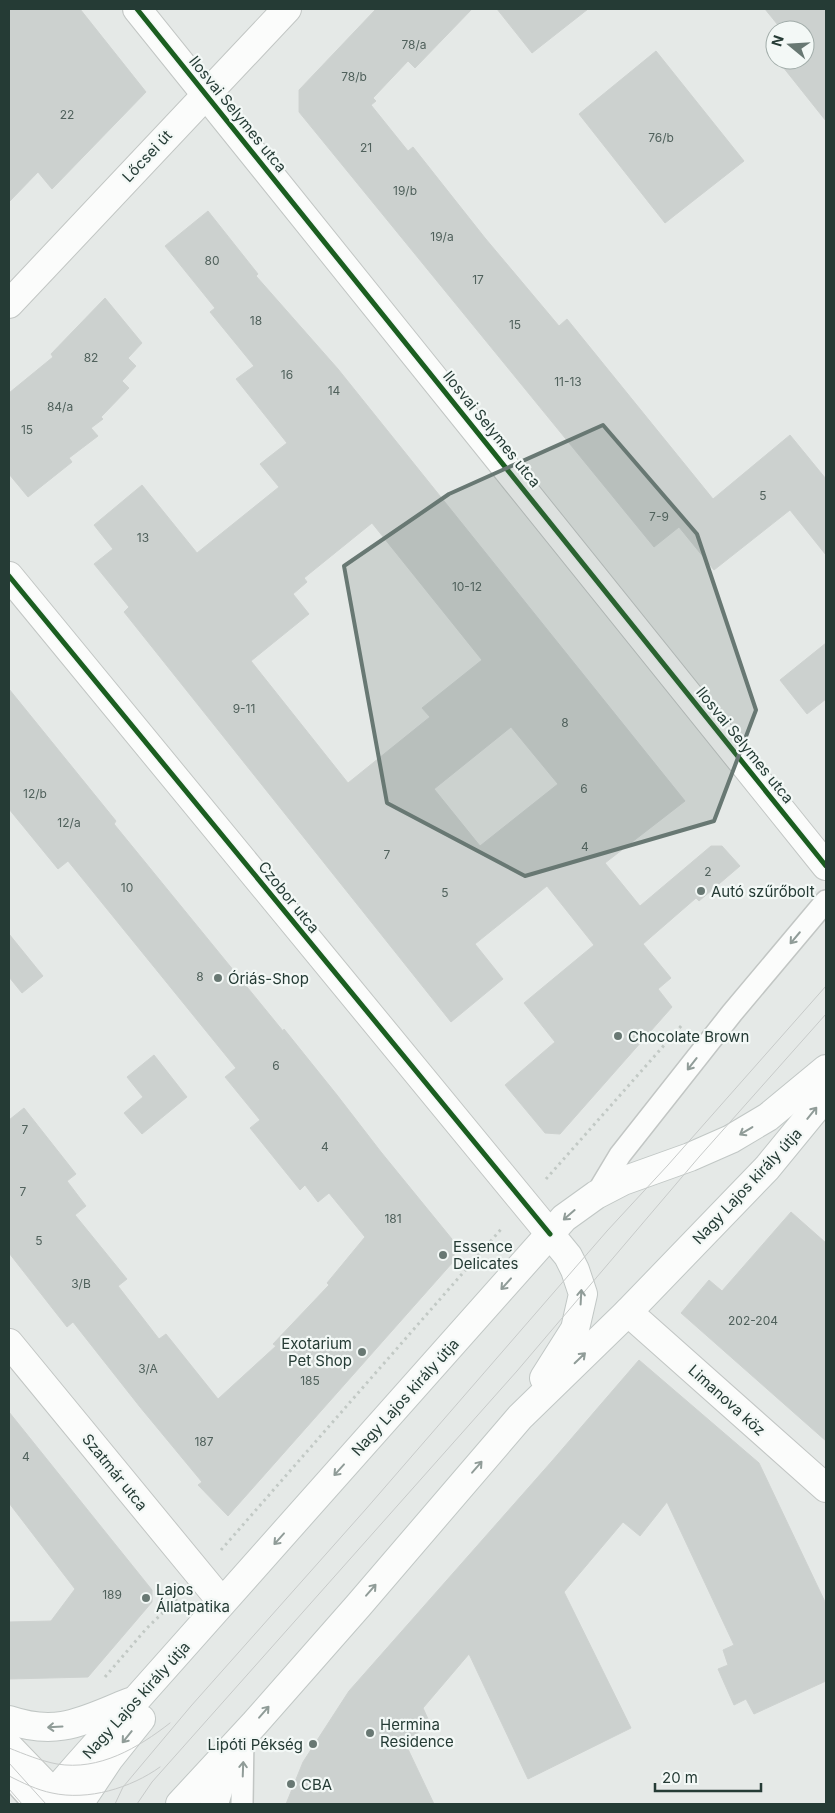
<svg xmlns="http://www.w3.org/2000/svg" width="835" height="1813" viewBox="0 0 835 1813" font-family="Inter,sans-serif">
	<rect width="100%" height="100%" fill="#e5e9e7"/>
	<g fill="#ccd1cf" stroke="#ced2d0" fill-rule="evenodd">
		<path d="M9 9H80L146 92 52 189 38 172 9 202Z"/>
		<path d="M376 9H472L415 68 408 61 373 98 376 101 371 105 408 151 413 147 485 238 559 326 567 319 713 499 790 435 826 479V555L790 510 714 570 679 527 654 547 299 112V90Z"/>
		<path d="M497 9H588L532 53Z"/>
		<path d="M765 9H826V121L783 67 786 64 784 61 786 60H805V30H782Z"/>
		<path d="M656 51 744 161 665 223 579 114Z"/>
		<path d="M208 211 258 274 256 276 338 369 685 801 605 863 640 906 711 846H722L740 866 699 901 696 898 643 944 671 978 658 989 672 1007 560 1134 545 1133 505 1085 555 1042 524 1003 594 945 547 886 475 944 503 979 451 1022 124 612 129 607 94 564 113 549 94 525 142 485 197 553 279 487 260 464 287 443 236 379 254 366 210 312 215 308 165 246ZM372 523 482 660 422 708 430 717 348 783 251 661 309 614 293 594 307 582 304 578ZM511 727 558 784 480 846 434 789Z"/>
		<path d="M105 298 142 343 128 358 136 366 122 381 129 388 101 417 103 419 91 428 98 436 69 458 72 462 28 497 9 474V393L53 357 51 354Z"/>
		<path d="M826 643V699L807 714 780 680Z"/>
		<path d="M9 689 116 821 114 824 283 1031 284 1029 337 1095 381 1152 456 1244 453 1262 228 1516 198 1485 202 1482 140 1407 73 1322 67 1327 9 1253V1120L24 1108 76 1174 67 1181 86 1206 75 1215 127 1279 118 1286 159 1339 166 1334 218 1399 276 1346 273 1344 329 1285 327 1283 365 1237 329 1193 318 1202 305 1185 300 1190 250 1128 260 1120 225 1077 236 1068 68 861 58 869 9 809Z"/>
		<path d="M9 934 43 976 22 993 9 977Z"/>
		<path d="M154 1055 187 1097 142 1134 124 1113 143 1097 127 1077Z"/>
		<path d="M791 1212 826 1243V1441L681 1313 709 1280 722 1291Z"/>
		<path d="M639 1360 759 1463 826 1604V1681L754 1714 746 1699 734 1705 718 1669 728 1665 723 1650 734 1645 667 1502 640 1536 623 1522 564 1592 631 1728 528 1779 469 1654 423 1708 428 1719 407 1747 434 1804H286L303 1762 349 1691 552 1461Z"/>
		<path d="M9 1412 152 1590V1602L88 1677 9 1679V1622L51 1621 75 1589 9 1503Z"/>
	</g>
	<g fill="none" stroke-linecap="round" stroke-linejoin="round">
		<defs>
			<g id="service">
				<path d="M596 1195 620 1155 732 1013 826 901"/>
				<path d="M9 1776 34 1804"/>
				<path d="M242 1804 243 1735"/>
			</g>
			<g id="minor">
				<path d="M137 9 826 866"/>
				<path d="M9 304 287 9"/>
				<path d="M9 576 550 1234"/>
				<path d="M628 1312 826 1488"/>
				<path d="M9 1343 222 1602"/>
			</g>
			<path id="tertiary" d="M9 1747 64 1804"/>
			<g id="secondary">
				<path d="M544 1378 575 1329 583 1294 575 1270 568 1256 550 1234"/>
				<path d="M9 1720C59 1737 84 1720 130 1702"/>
				<path d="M44 1804 77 1766 564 1218 596 1195 623 1181 690 1157 731 1139 768 1117 826 1069"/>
				<path d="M79 1804 109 1759 141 1719"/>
				<path d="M180 1804 255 1723 358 1606 520 1417 628 1312 767 1168 826 1096"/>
				<path d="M214 1804 229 1755"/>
			</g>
		</defs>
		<use href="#service" stroke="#c2c6c4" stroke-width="24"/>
		<use href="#minor" stroke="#c2c6c4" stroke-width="30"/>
		<use href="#tertiary" stroke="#c2c6c4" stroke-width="30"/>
		<use href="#secondary" stroke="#c1c7c5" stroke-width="30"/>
		<g stroke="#c2c9c5" stroke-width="3" stroke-dasharray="2.5 4" stroke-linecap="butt">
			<path d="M546 1179 682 1025"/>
			<path d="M221 1550 503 1227"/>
			<path d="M105 1677 146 1629 177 1599"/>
		</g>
		<use href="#service" stroke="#fbfcfb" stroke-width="21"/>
		<use href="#minor" stroke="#fbfcfb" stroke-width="28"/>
		<use href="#tertiary" stroke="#fbfcfb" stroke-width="28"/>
		<use href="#secondary" stroke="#fbfcfb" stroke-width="28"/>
		<g stroke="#c7cac9" stroke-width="1">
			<path d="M9 1748C24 1754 41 1761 57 1764 99 1771 138 1748 170 1723"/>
			<path d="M9 1763 46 1804"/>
			<path d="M9 1776C23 1783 37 1790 52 1793 88 1801 131 1788 160 1767"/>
			<path d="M9 1789 22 1804"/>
			<path d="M115 1804 123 1787 191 1706 366 1509 607 1231 668 1165 826 986"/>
			<path d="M137 1804 152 1782 517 1371 699 1157 826 1014"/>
		</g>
		<defs>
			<g id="cycleway">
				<path d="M137 9 826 866"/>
				<path d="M9 576 550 1234"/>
			</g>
		</defs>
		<use href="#cycleway" stroke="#f3f8f6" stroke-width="8"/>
		<use href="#cycleway" stroke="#1b5e20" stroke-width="5"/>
	</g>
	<defs><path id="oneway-shaft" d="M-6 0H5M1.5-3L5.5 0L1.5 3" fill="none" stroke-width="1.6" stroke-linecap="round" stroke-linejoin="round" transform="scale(1.25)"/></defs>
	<g stroke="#909c98">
		<use href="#oneway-shaft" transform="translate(795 938) rotate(130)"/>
		<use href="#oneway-shaft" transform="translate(692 1064) rotate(128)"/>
		<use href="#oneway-shaft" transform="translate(812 1113) rotate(-51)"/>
		<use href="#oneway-shaft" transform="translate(746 1131) rotate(149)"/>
		<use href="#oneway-shaft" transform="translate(569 1215) rotate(139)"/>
		<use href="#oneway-shaft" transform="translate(506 1284) rotate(132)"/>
		<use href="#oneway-shaft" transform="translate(581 1297) rotate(-87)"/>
		<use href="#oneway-shaft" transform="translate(580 1358) rotate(-44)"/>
		<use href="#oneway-shaft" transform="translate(477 1467) rotate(-49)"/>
		<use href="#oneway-shaft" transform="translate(339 1470) rotate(132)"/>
		<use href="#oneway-shaft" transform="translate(279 1539) rotate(132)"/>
		<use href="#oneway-shaft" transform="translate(371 1590) rotate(-49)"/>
		<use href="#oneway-shaft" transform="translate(264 1712) rotate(-49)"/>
		<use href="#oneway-shaft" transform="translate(55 1727) rotate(177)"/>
		<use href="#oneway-shaft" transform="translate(127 1737) rotate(129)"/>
		<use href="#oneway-shaft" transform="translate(243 1769) rotate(-88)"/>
	</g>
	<path fill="#687873" fill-opacity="0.2" stroke="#687873" stroke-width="4" stroke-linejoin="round" d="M603 425 697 534 756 710 714 821 525 876 387 803 344 566 449 494Z"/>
	<g fill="#687873" stroke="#f3f8f6" stroke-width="2">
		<circle cx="701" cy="891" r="5"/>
		<circle cx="218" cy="978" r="5"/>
		<circle cx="618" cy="1036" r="5"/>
		<circle cx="443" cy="1255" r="5"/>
		<circle cx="362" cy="1352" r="5"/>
		<circle cx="146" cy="1598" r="5"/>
		<circle cx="370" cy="1733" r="5"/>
		<circle cx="313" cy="1744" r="5"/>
		<circle cx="291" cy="1784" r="5"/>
	</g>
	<g text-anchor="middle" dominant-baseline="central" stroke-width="4.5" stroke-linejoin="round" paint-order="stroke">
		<g font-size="12" fill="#50615c">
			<text x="414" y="44">78/a</text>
			<text x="354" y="76">78/b</text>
			<text x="67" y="114">22</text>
			<text x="661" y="137">76/b</text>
			<text x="366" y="147">21</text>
			<text x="405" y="190">19/b</text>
			<text x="442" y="236">19/a</text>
			<text x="212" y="260">80</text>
			<text x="478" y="279">17</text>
			<text x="256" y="320">18</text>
			<text x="515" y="324">15</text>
			<text x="91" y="357">82</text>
			<text x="287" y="374">16</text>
			<text x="568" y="381">11-13</text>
			<text x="334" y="390">14</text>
			<text x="60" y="406">84/a</text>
			<text x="27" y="429">15</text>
			<text x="763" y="495">5</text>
			<text x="659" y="516">7-9</text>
			<text x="143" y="537">13</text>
			<text x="467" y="586">10-12</text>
			<text x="244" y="708">9-11</text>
			<text x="565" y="722">8</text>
			<text x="584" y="788">6</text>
			<text x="35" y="793">12/b</text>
			<text x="69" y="822">12/a</text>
			<text x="585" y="846">4</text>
			<text x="387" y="854">7</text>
			<text x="708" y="871">2</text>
			<text x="127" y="887">10</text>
			<text x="445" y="892">5</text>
			<text x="200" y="976">8</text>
			<text x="276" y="1065">6</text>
			<text x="25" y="1129">7</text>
			<text x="325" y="1146">4</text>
			<text x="23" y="1191">7</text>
			<text x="393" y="1218">181</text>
			<text x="39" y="1240">5</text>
			<text x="81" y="1283">3/B</text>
			<text x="753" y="1320">202-204</text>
			<text x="148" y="1368">3/A</text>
			<text x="310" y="1380">185</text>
			<text x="204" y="1441">187</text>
			<text x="26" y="1456">4</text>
			<text x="112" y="1594">189</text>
		</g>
		<g font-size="15" fill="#253b35" stroke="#f3f8f6">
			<text transform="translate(238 114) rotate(51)">Ilosvai Selymes utca</text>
			<text transform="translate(147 156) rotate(-47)">Lőcsei út</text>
			<text transform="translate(492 429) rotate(51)">Ilosvai Selymes utca</text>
			<text transform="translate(745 745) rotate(51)">Ilosvai Selymes utca</text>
			<text transform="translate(289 897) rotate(51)">Czobor utca</text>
			<text transform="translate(747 1186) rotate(-47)">Nagy Lajos király útja</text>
			<text transform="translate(405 1397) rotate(-48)">Nagy Lajos király útja</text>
			<text transform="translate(727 1400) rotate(42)">Limanova köz</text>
			<text transform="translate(115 1472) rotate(51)">Szatmár utca</text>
			<text transform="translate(136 1700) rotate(-48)">Nagy Lajos király útja</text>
		</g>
		<g font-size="15" fill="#253b35" stroke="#f3f8f6" text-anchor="start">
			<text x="711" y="891">Autó szűrőbolt</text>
			<text x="228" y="978">Óriás-Shop</text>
			<text x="628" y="1036">Chocolate Brown</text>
			<text x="453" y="1246">Essence<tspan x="453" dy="17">Delicates</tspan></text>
			<text x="352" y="1343" text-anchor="end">Exotarium<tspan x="352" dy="17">Pet Shop</tspan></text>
			<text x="156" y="1589">Lajos<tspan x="156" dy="17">Állatpatika</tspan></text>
			<text x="380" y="1724">Hermina<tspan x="380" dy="17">Residence</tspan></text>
			<text x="303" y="1744" text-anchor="end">Lipóti Pékség</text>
			<text x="301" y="1784">CBA</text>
		</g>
	</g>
	<rect width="835" height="1813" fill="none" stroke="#253b35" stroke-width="20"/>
	<g transform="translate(790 45) rotate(288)"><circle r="24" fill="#f3f8f6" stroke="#a1aca9"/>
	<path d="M0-4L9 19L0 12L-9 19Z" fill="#687873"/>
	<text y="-8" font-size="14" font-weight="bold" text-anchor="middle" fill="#253b35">N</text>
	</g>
	<path d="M655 1783v8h106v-8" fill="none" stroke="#253b35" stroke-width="2.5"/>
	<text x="662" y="1783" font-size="15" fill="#253b35" stroke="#f3f8f6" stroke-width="4" paint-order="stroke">20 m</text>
</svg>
